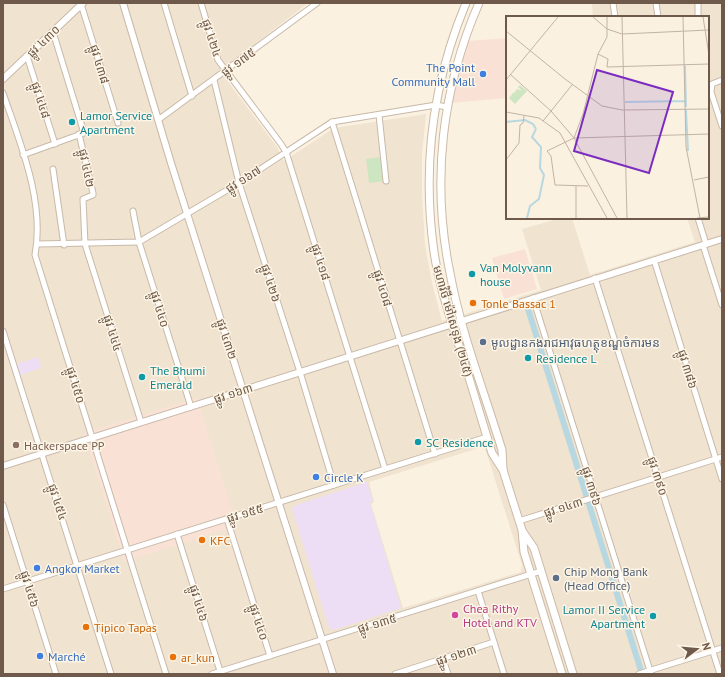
<svg xmlns="http://www.w3.org/2000/svg" width="725" height="677" viewBox="0 0 725 677" font-family="'PT Sans','Noto Sans Khmer',sans-serif">
	<rect width="100%" height="100%" fill="#faf1e1"/>
	<path fill="#f0e3d0" fill-rule="evenodd" d="M3 3H308L220 71 277 147 284 161 334 128 426 114 422 154V195L425 245 432 283 442 321 541 290 522 229 561 218H572L590 275 695 242 687 218H708V17H593L592 3H722V674H3ZM482 447 485 448 522 565 521 572 403 608 371 504 374 502 369 482Z"/>
	<g fill="#f9e2d5">
		<path d="M507 38V98L451 103 468 41Z"/>
		<path d="M525 249 537 289 504 299 492 258Z"/>
		<path d="M197 398 237 526 124 562 84 433Z"/>
	</g>
	<g fill="#eedef5">
		<path d="M38 357 41 368 20 375 17 364Z"/>
		<path d="M367 482 373 501 370 502 401 608 334 630 329 628 292 509 296 505Z"/>
	</g>
	<path fill="#cee5c1" d="M382 157 385 181 369 183 366 159Z"/>
	<g fill="none" stroke-linecap="round" stroke-linejoin="round">
		<path stroke="#b8d8e1" stroke-width="6" d="M528 309 642 674"/>
		<defs>
			<g id="minor">
				<path d="M164 3 192 96"/>
				<path d="M201 3 218 60 281 144 286 152 385 469"/>
				<path d="M613 3 615 17"/>
				<path d="M656 3 658 17"/>
				<path d="M698 3V17"/>
				<path d="M81 4 118 123"/>
				<path d="M27 56 55 144"/>
				<path d="M214 80 239 183 300 372 334 485"/>
				<path d="M722 80 712 84 711 92 722 126"/>
				<path d="M3 93C20 143 45 201 35 255L166 674"/>
				<path d="M379 115 386 181"/>
				<path d="M158 120 317 3"/>
				<path d="M332 122 435 454"/>
				<path d="M79 134 93 193V195L83 199 85 244 141 422"/>
				<path d="M23 155 84 133 53 32"/>
				<path d="M53 169 64 245"/>
				<path d="M133 211 139 242 191 407"/>
				<path d="M698 218 706 244"/>
				<path d="M37 244 139 242 239 183 332 122 436 105 447 107"/>
				<path d="M703 245 722 305"/>
				<path d="M654 260 722 479"/>
				<path d="M595 278 720 674"/>
				<path d="M533 298 651 674"/>
				<path d="M3 331 111 674"/>
				<path d="M3 505 56 674"/>
				<path d="M227 519 270 656"/>
				<path d="M519 521 722 457"/>
				<path d="M177 534 220 671"/>
				<path d="M3 589 487 437"/>
				<path d="M478 591 504 674"/>
				<path d="M443 659 448 674"/>
				<path d="M212 674 541 571"/>
				<path d="M395 674 494 642"/>
				<path d="M639 674 722 648"/>
			</g>
			<g id="tertiary">
				<path d="M123 3 171 163 333 674"/>
				<path d="M3 79 83 3"/>
				<path d="M3 466 722 239"/>
			</g>
			<g id="secondary">
				<path d="M466 3C433 82 422 167 434 252 439 285 450 317 460 349 471 383 481 418 492 453L503 470"/>
				<path d="M479 3C442 88 431 181 450 273 461 333 484 391 502 450L503 470 522 530 524 552 562 674"/>
				<path d="M523 532 534 548 573 674"/>
			</g>
		</defs>
		<use href="#minor" stroke="#c9b9a9" stroke-width="7"/>
		<use href="#tertiary" stroke="#c9b9a9" stroke-width="8"/>
		<use href="#secondary" stroke="#ccbaa7" stroke-width="9"/>
		<use href="#minor" stroke="#fff" stroke-width="5"/>
		<use href="#tertiary" stroke="#fff" stroke-width="6"/>
		<use href="#secondary" stroke="#fff" stroke-width="7"/>
	</g>
	<g fill="#3f7fe0" stroke="#fdf5e6" stroke-width="1.5">
		<circle cx="483" cy="74" r="4"/>
		<circle cx="316" cy="477" r="4"/>
		<circle cx="37" cy="568" r="4"/>
		<circle cx="40" cy="656" r="4"/>
	</g>
	<g fill="#0f9aa8" stroke="#fdf5e6" stroke-width="1.5">
		<circle cx="72" cy="122" r="4"/>
		<circle cx="472" cy="274" r="4"/>
		<circle cx="528" cy="358" r="4"/>
		<circle cx="142" cy="377" r="4"/>
		<circle cx="418" cy="442" r="4"/>
		<circle cx="653" cy="616" r="4"/>
	</g>
	<g fill="#e8710a" stroke="#fdf5e6" stroke-width="1.5">
		<circle cx="473" cy="303" r="4"/>
		<circle cx="202" cy="540" r="4"/>
		<circle cx="86" cy="627" r="4"/>
		<circle cx="173" cy="657" r="4"/>
	</g>
	<g fill="#5c6f8a" stroke="#fdf5e6" stroke-width="1.5">
		<circle cx="483" cy="342" r="4"/>
		<circle cx="556" cy="578" r="4"/>
	</g>
	<circle fill="#8d6e63" stroke="#fdf5e6" stroke-width="1.5" cx="16" cy="445" r="4"/>
	<circle fill="#d1479c" stroke="#fdf5e6" stroke-width="1.5" cx="455" cy="615" r="4"/>
	<g text-anchor="middle" dominant-baseline="central" stroke-width="3" stroke-linejoin="round" paint-order="stroke">
		<g font-size="12" fill="#6e594a" stroke="#fdf5e6">
			<text transform="translate(212 38) rotate(72)">ផ្លូវ ៤២៤</text>
			<text transform="translate(43 41) rotate(-44)">ផ្លូវ ៤៣០</text>
			<text transform="translate(238 62) rotate(-36)">ផ្លូវ ១៧៥</text>
			<text transform="translate(100 64) rotate(73)">ផ្លូវ ៤៣៨</text>
			<text transform="translate(41 100) rotate(72)">ផ្លូវ ៤៤៨</text>
			<text transform="translate(87 168) rotate(78)">ផ្លូវ ៤៤២</text>
			<text transform="translate(243 179) rotate(-32)">ផ្លូវ ១៦៧</text>
			<text transform="translate(321 262) rotate(72)">ផ្លូវ ៤១៨</text>
			<text transform="translate(271 283) rotate(72)">ផ្លូវ ៤២៦</text>
			<text transform="translate(383 288) rotate(73)">ផ្លូវ ៤០៨</text>
			<text transform="translate(160 309) rotate(73)">ផ្លូវ ៤៤០</text>
			<text transform="translate(453 321) rotate(74)">មហាវិថី ម៉ៅសេទុង (២៤៥)</text>
			<text transform="translate(113 333) rotate(73)">ផ្លូវ ៤៤៤</text>
			<text transform="translate(227 339) rotate(72)">ផ្លូវ ៤៣២</text>
			<text transform="translate(688 369) rotate(73)">ផ្លូវ ៣៨៦</text>
			<text transform="translate(76 385) rotate(73)">ផ្លូវ ៤៥០</text>
			<text transform="translate(233 393) rotate(-18)">ផ្លូវ ១៦៣</text>
			<text transform="translate(658 476) rotate(72)">ផ្លូវ ៣៩០</text>
			<text transform="translate(592 486) rotate(73)">ផ្លូវ ៣៩៦</text>
			<text transform="translate(58 502) rotate(72)">ផ្លូវ ៤៥៤</text>
			<text transform="translate(563 507) rotate(-18)">ផ្លូវ ១៤៣</text>
			<text transform="translate(245 513) rotate(-17)">ផ្លូវ ១៥៥</text>
			<text transform="translate(30 589) rotate(73)">ផ្លូវ ៤៥៦</text>
			<text transform="translate(199 603) rotate(73)">ផ្លូវ ៤៤៦</text>
			<text transform="translate(259 622) rotate(72)">ផ្លូវ ៤៤០</text>
			<text transform="translate(377 623) rotate(-17)">ផ្លូវ ១៣៥</text>
			<text transform="translate(456 655) rotate(-18)">ផ្លូវ ១២៣</text>
		</g>
		<g font-size="12" fill="#366cbe" stroke="#fdf5e6" text-anchor="start">
			<text x="475" y="67" text-anchor="end">The Point<tspan x="475" dy="14">Community Mall</tspan></text>
			<text x="324" y="477">Circle K</text>
			<text x="45" y="568">Angkor Market</text>
			<text x="48" y="656">Marché</text>
		</g>
		<g font-size="12" fill="#0d838f" stroke="#fdf5e6" text-anchor="start">
			<text x="80" y="115">Lamor Service<tspan x="80" dy="14">Apartment</tspan></text>
			<text x="480" y="267">Van Molyvann<tspan x="480" dy="14">house</tspan></text>
			<text x="536" y="358">Residence L</text>
			<text x="150" y="370">The Bhumi<tspan x="150" dy="14">Emerald</tspan></text>
			<text x="426" y="442">SC Residence</text>
			<text x="645" y="609" text-anchor="end">Lamor II Service<tspan x="645" dy="14">Apartment</tspan></text>
		</g>
		<g font-size="12" fill="#c56008" stroke="#fdf5e6" text-anchor="start">
			<text x="481" y="303">Tonle Bassac 1</text>
			<text x="210" y="540">KFC</text>
			<text x="94" y="627">Tipico Tapas</text>
			<text x="181" y="657">ar_kun</text>
		</g>
		<g font-size="12" fill="#4e5e75" stroke="#fdf5e6" text-anchor="start">
			<text x="491" y="342">មូលដ្ឋានកងរាជអាវុធហត្ថុខណ្ឌចំការមន</text>
			<text x="564" y="571">Chip Mong Bank<tspan x="564" dy="14">(Head Office)</tspan></text>
		</g>
		<g font-size="12" fill="#785e54" stroke="#fdf5e6" text-anchor="start">
			<text x="24" y="445">Hackerspace PP</text>
		</g>
		<g font-size="12" fill="#b23c85" stroke="#fdf5e6" text-anchor="start">
			<text x="463" y="608">Chea Rithy<tspan x="463" dy="14">Hotel and KTV</tspan></text>
		</g>
	</g>
	<g transform="translate(506 16)">
		<rect width="203" height="203" fill="#faf1e1"/>
		<path d="M14 69 21 75 9 88 3 82 8 76 11 78 9 76 11 73 16 75 12 71Z" fill="#cee5c1"/>
		<path fill="none" stroke="#b8d8e1" stroke-width="2" d="M179 50 180 91M119 86 180 85M180 94 182 135M0 106 19 104 27 108 30 113M21 202 24 190 33 183 38 159 34 152 35 131 26 121 30 113"/>
		<path fill="none" stroke="#c2b4a5" stroke-width="1" d="M87 1 101 13 116 18 203 14M116 1 121 202M177 1 180 131 194 202M197 1 203 39M0 15 59 63 96 90 116 94 203 93M92 38 102 43 101 51 203 48M5 59 45 95 68 122 111 202M0 64 52 1M0 96 33 102 54 117 101 202M37 105 66 69M68 122 77 98 92 38 101 21V1M0 144 13 127 14 109 17 107 18 100M188 164 203 161M70 170V202M82 170 49 169 45 140 41 135 68 122 203 118M191 202 203 201"/>
		<path fill="#7b2cbf" fill-opacity="0.15" stroke="#7b2cbf" stroke-width="2" d="M91 54 167 76 143 157 68 135Z"/>
		<rect width="203" height="203" fill="none" stroke="#6e594a" stroke-width="2"/>
	</g>
	<rect width="725" height="677" fill="none" stroke="#6e594a" stroke-width="8"/>
	<g transform="translate(697 649) rotate(74)" stroke="#fdf5e6" stroke-width="3" paint-order="stroke">
	<path d="M0-3L7 15L0 10L-7 15Z" fill="#6e594a"/>
	<text y="-6" font-size="11" font-weight="bold" text-anchor="middle" fill="#6e594a">N</text>
	</g>
</svg>
